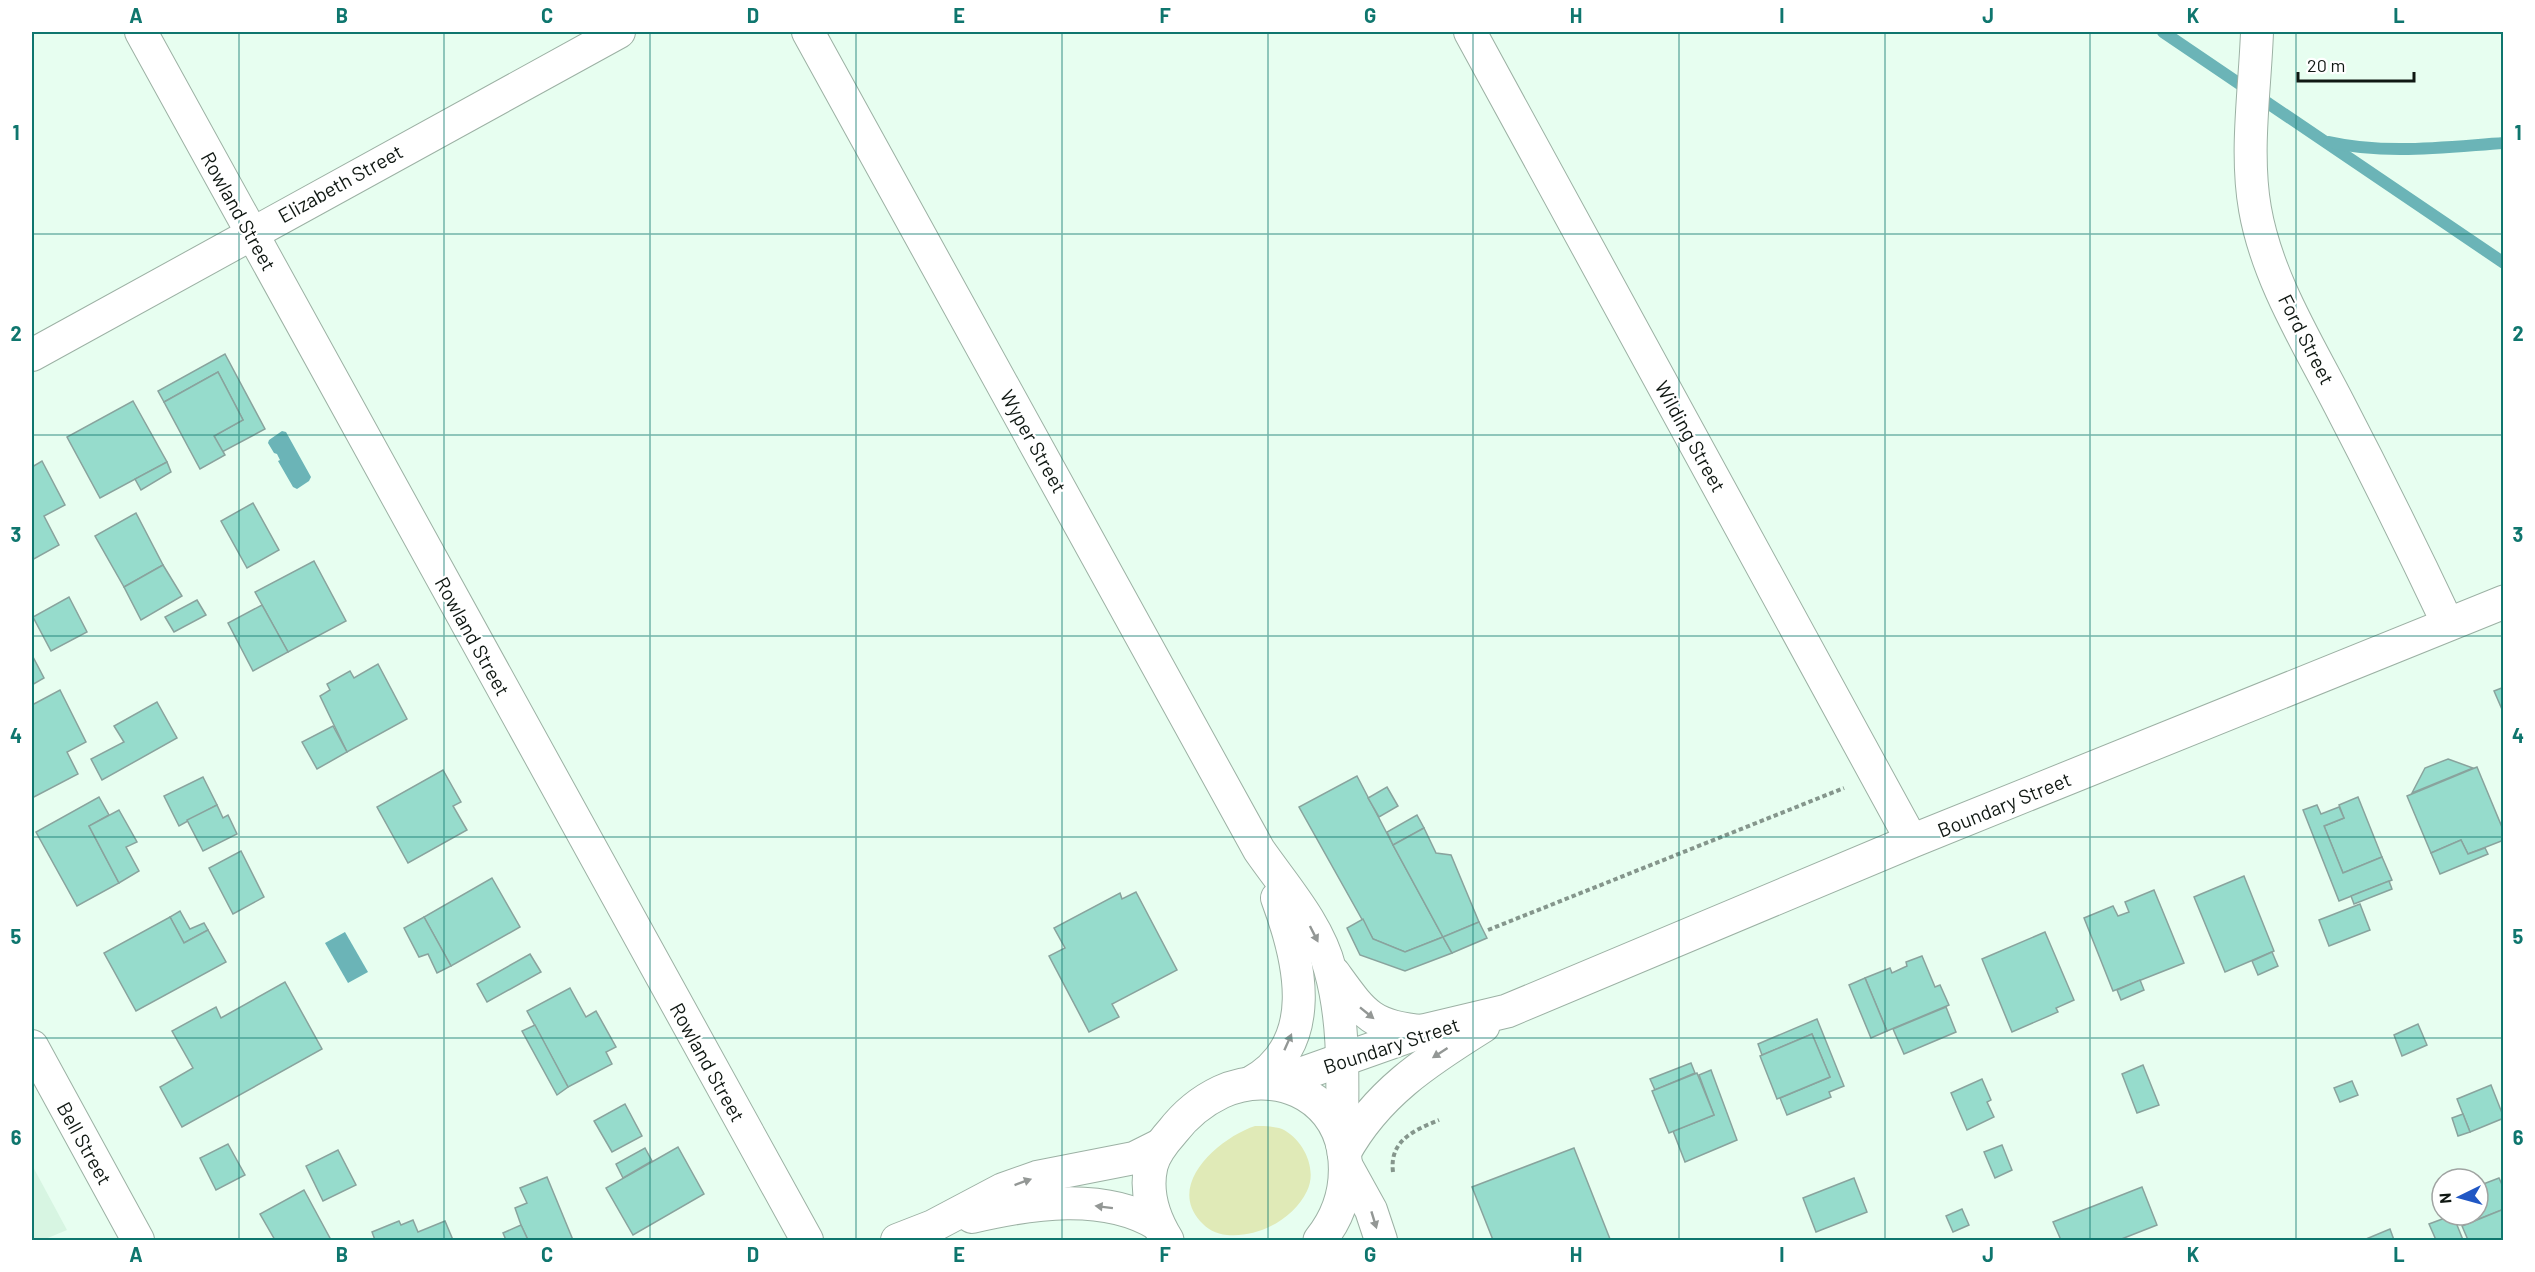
<svg xmlns="http://www.w3.org/2000/svg" width="2535" height="1272" viewBox="0 0 2535 1272" font-family="Barlow,sans-serif">
	<rect width="100%" height="100%" fill="#e7fef0"/>
	<path fill="#d7f5e2" d="M32 1165 67 1230 43 1240H32Z"/>
	<path fill="#e0eab7" d="M1255 1126C1264 1126 1273 1126 1282 1129 1303 1139 1318 1169 1307 1191 1294 1219 1258 1238 1227 1235 1216 1234 1207 1229 1200 1221 1166 1183 1221 1137 1255 1126Z"/>
	<g fill="#6bb4b7">
		<path d="M282 431 286 432 311 477 309 481 297 489 293 487 278 461 280 460 277 454 274 453 268 443 269 440Z"/>
		<path d="M345 932 368 972 348 983 325 943Z"/>
	</g>
	<g fill="none" stroke-linecap="round" stroke-linejoin="round">
		<g stroke="#6bb4b7" stroke-width="12">
			<path d="M2163 32 2504 263"/>
			<path d="M2329 142C2386 155 2445 147 2504 143"/>
		</g>
	</g>
	<g fill="#96dccc" stroke="#89a39d" stroke-width="1.5">
		<path d="M225 354 265 429 222 452 214 436 243 420 218 372 164 402 158 391Z"/>
		<path d="M218 372 243 420 214 436 225 455 200 469 164 402Z"/>
		<path d="M133 401 167 462 100 498 67 437Z"/>
		<path d="M42 461 65 505 44 516 59 545 32 560V467Z"/>
		<path d="M167 462 171 472 141 490 135 479Z"/>
		<path d="M253 503 279 550 247 568 221 521Z"/>
		<path d="M136 513 163 565 124 587 95 536Z"/>
		<path d="M314 561 346 621 288 652 255 592Z"/>
		<path d="M163 565 182 596 141 620 124 587Z"/>
		<path d="M69 597 87 632 51 651 33 617Z"/>
		<path d="M197 600 206 615 174 632 165 617Z"/>
		<path d="M262 605 288 652 253 671 228 623Z"/>
		<path d="M32 655 44 678 32 685Z"/>
		<path d="M378 664 407 719 347 752 320 696 330 690 327 684 350 671 354 678Z"/>
		<path d="M2504 687V714L2494 691Z"/>
		<path d="M60 690 86 742 67 752 78 774 32 798V705Z"/>
		<path d="M157 702 177 738 102 780 91 759 124 742 114 726Z"/>
		<path d="M333 726 347 752 317 769 302 742Z"/>
		<path d="M2448 759 2473 768 2412 793 2425 768Z"/>
		<path d="M2477 767 2504 832V840L2468 854 2461 840 2431 853 2407 796Z"/>
		<path d="M443 770 461 802 453 806 467 830 408 863 377 807Z"/>
		<path d="M1357 776 1393 845 1443 937 1405 952 1373 939 1299 807Z"/>
		<path d="M203 777 217 805 179 826 164 796Z"/>
		<path d="M1387 787 1398 806 1379 817 1368 798Z"/>
		<path d="M99 797 109 815 89 826 119 883 77 906 36 832Z"/>
		<path d="M2358 797 2382 857 2343 873 2324 826 2344 818 2339 805Z"/>
		<path d="M217 805 223 818 228 815 237 834 203 851 187 820Z"/>
		<path d="M2317 805 2321 814 2339 807 2344 818 2324 826 2343 873 2382 857 2392 880 2339 901 2303 810Z"/>
		<path d="M119 810 137 842 126 847 139 871 119 883 89 826Z"/>
		<path d="M1417 815 1424 828 1393 845 1387 832Z"/>
		<path d="M1424 828 1436 853 1451 855 1479 922 1443 937 1393 845Z"/>
		<path d="M2461 840 2468 854 2485 848 2488 854 2440 874 2431 853Z"/>
		<path d="M241 851 264 897 233 914 209 868Z"/>
		<path d="M2244 876 2274 951 2225 972 2194 897Z"/>
		<path d="M492 878 520 927 451 966 424 917Z"/>
		<path d="M2389 881 2392 889 2354 904 2351 896Z"/>
		<path d="M2154 890 2184 963 2113 991 2084 918 2113 906 2118 916 2129 912 2125 902Z"/>
		<path d="M1136 892 1177 970 1112 1004 1119 1017 1089 1032 1049 956 1065 948 1054 928 1120 893 1122 899Z"/>
		<path d="M2360 904 2370 930 2329 946 2319 920Z"/>
		<path d="M180 911 190 929 204 923 208 930 184 943 170 917Z"/>
		<path d="M170 917 184 943 208 930 226 962 136 1011 104 953Z"/>
		<path d="M424 917 451 966 437 973 428 954 419 957 404 928Z"/>
		<path d="M1363 919 1373 939 1405 952 1443 937 1452 953 1405 971 1360 955 1347 928Z"/>
		<path d="M1479 922 1487 938 1452 953 1443 937Z"/>
		<path d="M2045 932 2074 1000 2056 1008 2058 1012 2012 1032 1982 959Z"/>
		<path d="M2272 952 2278 966 2258 975 2252 961Z"/>
		<path d="M530 954 541 972 487 1002 477 984Z"/>
		<path d="M1922 956 1935 987 1940 985 1949 1005 1887 1031 1865 978 1890 968 1892 973 1907 966 1906 962Z"/>
		<path d="M1865 978 1887 1031 1871 1038 1849 985Z"/>
		<path d="M2140 980 2144 990 2121 1000 2117 990Z"/>
		<path d="M285 982 322 1049 182 1127 160 1087 193 1068 172 1031 216 1007 221 1018Z"/>
		<path d="M570 988 586 1017 596 1011 616 1047 606 1052 612 1064 568 1087 527 1011Z"/>
		<path d="M1946 1007 1956 1032 1904 1054 1893 1029Z"/>
		<path d="M1817 1019 1844 1086 1829 1092 1831 1097 1787 1115 1780 1098 1830 1077 1812 1034 1762 1055 1758 1044Z"/>
		<path d="M2418 1024 2427 1045 2402 1056 2394 1035Z"/>
		<path d="M535 1025 568 1087 557 1095 522 1031Z"/>
		<path d="M1812 1034 1830 1077 1777 1099 1760 1056Z"/>
		<path d="M1691 1063 1695 1073 1655 1090 1650 1079Z"/>
		<path d="M2143 1065 2159 1105 2137 1113 2122 1074Z"/>
		<path d="M1711 1070 1737 1140 1685 1162 1673 1131 1714 1115 1699 1075Z"/>
		<path d="M1697 1073 1714 1115 1669 1133 1652 1091Z"/>
		<path d="M1982 1079 1991 1100 1987 1102 1994 1117 1967 1130 1951 1093Z"/>
		<path d="M2352 1081 2358 1095 2340 1102 2334 1088Z"/>
		<path d="M2491 1085 2504 1118 2470 1132 2457 1099Z"/>
		<path d="M625 1104 642 1136 612 1152 594 1121Z"/>
		<path d="M2463 1114 2470 1132 2458 1136 2452 1118Z"/>
		<path d="M228 1144 245 1175 216 1190 200 1158Z"/>
		<path d="M2002 1145 2012 1170 1995 1178 1984 1152Z"/>
		<path d="M678 1147 704 1194 633 1235 606 1188Z"/>
		<path d="M645 1148 652 1161 623 1178 616 1164Z"/>
		<path d="M1574 1148 1610 1239 1493 1240 1472 1187Z"/>
		<path d="M338 1150 356 1185 323 1201 306 1166Z"/>
		<path d="M547 1177 573 1240H528L521 1225 515 1208 527 1203 520 1188Z"/>
		<path d="M1854 1178 1867 1212 1816 1232 1803 1198Z"/>
		<path d="M2499 1178 2504 1189V1209L2464 1225 2460 1215H2478V1186Z"/>
		<path d="M2142 1187 2157 1225 2119 1240H2061L2053 1222Z"/>
		<path d="M304 1190 331 1240H275L260 1214Z"/>
		<path d="M1962 1209 1969 1225 1953 1232 1946 1216Z"/>
		<path d="M2504 1209V1240H2468L2462 1226Z"/>
		<path d="M2453 1215 2463 1240H2436L2429 1224Z"/>
		<path d="M413 1220 418 1232 445 1221 453 1240H375L372 1232 399 1221 401 1225Z"/>
		<path d="M521 1225 528 1240H506L503 1233Z"/>
		<path d="M2390 1229 2394 1240H2366V1239Z"/>
	</g>
	<g fill="none" stroke-linecap="round" stroke-linejoin="round">
		<defs>
			<g id="street">
				<path d="M141 32 807 1240"/>
				<path d="M808 32 1259 850C1284 886 1319 925 1330 969 1346 1025 1342 1086 1342 1144"/>
				<path d="M1470 32 1912 841"/>
				<path d="M2257 32C2255 89 2245 152 2255 209 2267 278 2307 342 2339 404 2377 477 2413 550 2448 624"/>
				<path d="M32 355 619 32"/>
				<path d="M1334 973C1363 1013 1371 1027 1423 1031"/>
				<path d="M32 1046 138 1240"/>
				<path d="M1250 1083C1321 1045 1300 960 1277 898"/>
				<path d="M1345 1163 1371 1210 1381 1240"/>
				<path d="M972 1217C1031 1203 1105 1192 1158 1225"/>
				<path d="M897 1240 933 1226 1003 1189 1037 1177 1134 1158 1162 1144"/>
			</g>
			<g id="secondary">
				<path d="M1276 1083 1423 1031 1507 1011 1912 841 2504 602"/>
				<path d="M1344 1153C1376 1094 1427 1061 1483 1026"/>
				<path d="M1167 1240C1154 1219 1145 1192 1151 1166 1154 1154 1164 1141 1172 1132 1185 1115 1202 1101 1221 1092 1273 1068 1334 1093 1344 1151 1349 1185 1341 1214 1320 1240"/>
			</g>
		</defs>
		<use href="#street" stroke="#9cb1a4" stroke-width="34"/>
		<use href="#secondary" stroke="#9cb1a4" stroke-width="35"/>
		<g stroke="#85968c" stroke-width="4" stroke-dasharray="4.5 3" stroke-linecap="butt">
			<path d="M1488 930 1844 788"/>
			<path d="M1393 1172C1389 1140 1415 1130 1439 1120"/>
		</g>
		<use href="#street" stroke="#fff" stroke-width="32"/>
		<use href="#secondary" stroke="#fff" stroke-width="33"/>
	</g>
	<defs><path id="oneway-solid" d="M-6-.8H1V-3.2L6.5 0L1 3.2V.8H-6Z" transform="scale(1.5)"/></defs>
	<g fill="#939795">
		<use href="#oneway-solid" transform="translate(1314 934) rotate(63)"/>
		<use href="#oneway-solid" transform="translate(1367 1013) rotate(39)"/>
		<use href="#oneway-solid" transform="translate(1288 1042) rotate(-66)"/>
		<use href="#oneway-solid" transform="translate(1440 1053) rotate(147)"/>
		<use href="#oneway-solid" transform="translate(1023 1182) rotate(-20)"/>
		<use href="#oneway-solid" transform="translate(1104 1207) rotate(-173)"/>
		<use href="#oneway-solid" transform="translate(1374 1220) rotate(73)"/>
	</g>
	<path fill="none" stroke="#0f766e" stroke-width="1.5" stroke-opacity="0.55" d="M239 32V1240M444 32V1240M650 32V1240M856 32V1240M1062 32V1240M1268 32V1240M1473 32V1240M1679 32V1240M1885 32V1240M2090 32V1240M2296 32V1240M32 234H2504M32 435H2504M32 636H2504M32 837H2504M32 1038H2504"/>
	<g text-anchor="middle" dominant-baseline="central" stroke-width="4.5" stroke-linejoin="round" paint-order="stroke">
		<g font-size="20" fill="#101813" stroke="#fff">
			<text transform="translate(340 183) rotate(-29)">Elizabeth Street</text>
			<text transform="translate(239 211) rotate(61)">Rowland Street</text>
			<text transform="translate(2307 339) rotate(63)">Ford Street</text>
			<text transform="translate(1691 436) rotate(61)">Wilding Street</text>
			<text transform="translate(1034 441) rotate(61)">Wyper Street</text>
			<text transform="translate(473 636) rotate(61)">Rowland Street</text>
			<text transform="translate(2004 804) rotate(-22)">Boundary Street</text>
			<text transform="translate(1391 1045) rotate(-18)">Boundary Street</text>
			<text transform="translate(708 1062) rotate(61)">Rowland Street</text>
			<text transform="translate(85 1143) rotate(61)">Bell Street</text>
		</g>
	</g>
	<rect width="2535" height="1272" fill="none" stroke="#ffffff" stroke-width="66"/>
	<g transform="translate(2460 1197) rotate(265)"><circle r="28" fill="#ffffff" stroke="#9fa3a1" stroke-width="1.5"/>
	<path d="M0-4.5L10 22L0 15L-10 22Z" fill="#2057c4"/>
	<text y="-9" font-size="16" font-weight="bold" text-anchor="middle" fill="#101813">N</text>
	</g>
	<path d="M2298 72v9h116v-9" fill="none" stroke="#101813" stroke-width="3"/>
	<text x="2307" y="72" font-size="18" fill="#101813" stroke="#ffffff" stroke-width="4.5" paint-order="stroke">20 m</text>
	<rect x="33" y="33" width="2469" height="1206" fill="none" stroke="#0f766e" stroke-width="2"/>
	<g font-size="20" text-anchor="middle" font-weight="bold" fill="#0f766e">
		<text x="136" y="23">A</text>
		<text x="342" y="23">B</text>
		<text x="547" y="23">C</text>
		<text x="753" y="23">D</text>
		<text x="959" y="23">E</text>
		<text x="1165" y="23">F</text>
		<text x="1370" y="23">G</text>
		<text x="1576" y="23">H</text>
		<text x="1782" y="23">I</text>
		<text x="1988" y="23">J</text>
		<text x="2193" y="23">K</text>
		<text x="2399" y="23">L</text>
		<text x="16" y="140">1</text>
		<text x="2518" y="140">1</text>
		<text x="16" y="341">2</text>
		<text x="2518" y="341">2</text>
		<text x="16" y="542">3</text>
		<text x="2518" y="542">3</text>
		<text x="16" y="743">4</text>
		<text x="2518" y="743">4</text>
		<text x="16" y="944">5</text>
		<text x="2518" y="944">5</text>
		<text x="16" y="1145">6</text>
		<text x="2518" y="1145">6</text>
		<text x="136" y="1262">A</text>
		<text x="342" y="1262">B</text>
		<text x="547" y="1262">C</text>
		<text x="753" y="1262">D</text>
		<text x="959" y="1262">E</text>
		<text x="1165" y="1262">F</text>
		<text x="1370" y="1262">G</text>
		<text x="1576" y="1262">H</text>
		<text x="1782" y="1262">I</text>
		<text x="1988" y="1262">J</text>
		<text x="2193" y="1262">K</text>
		<text x="2399" y="1262">L</text>
	</g>
</svg>
